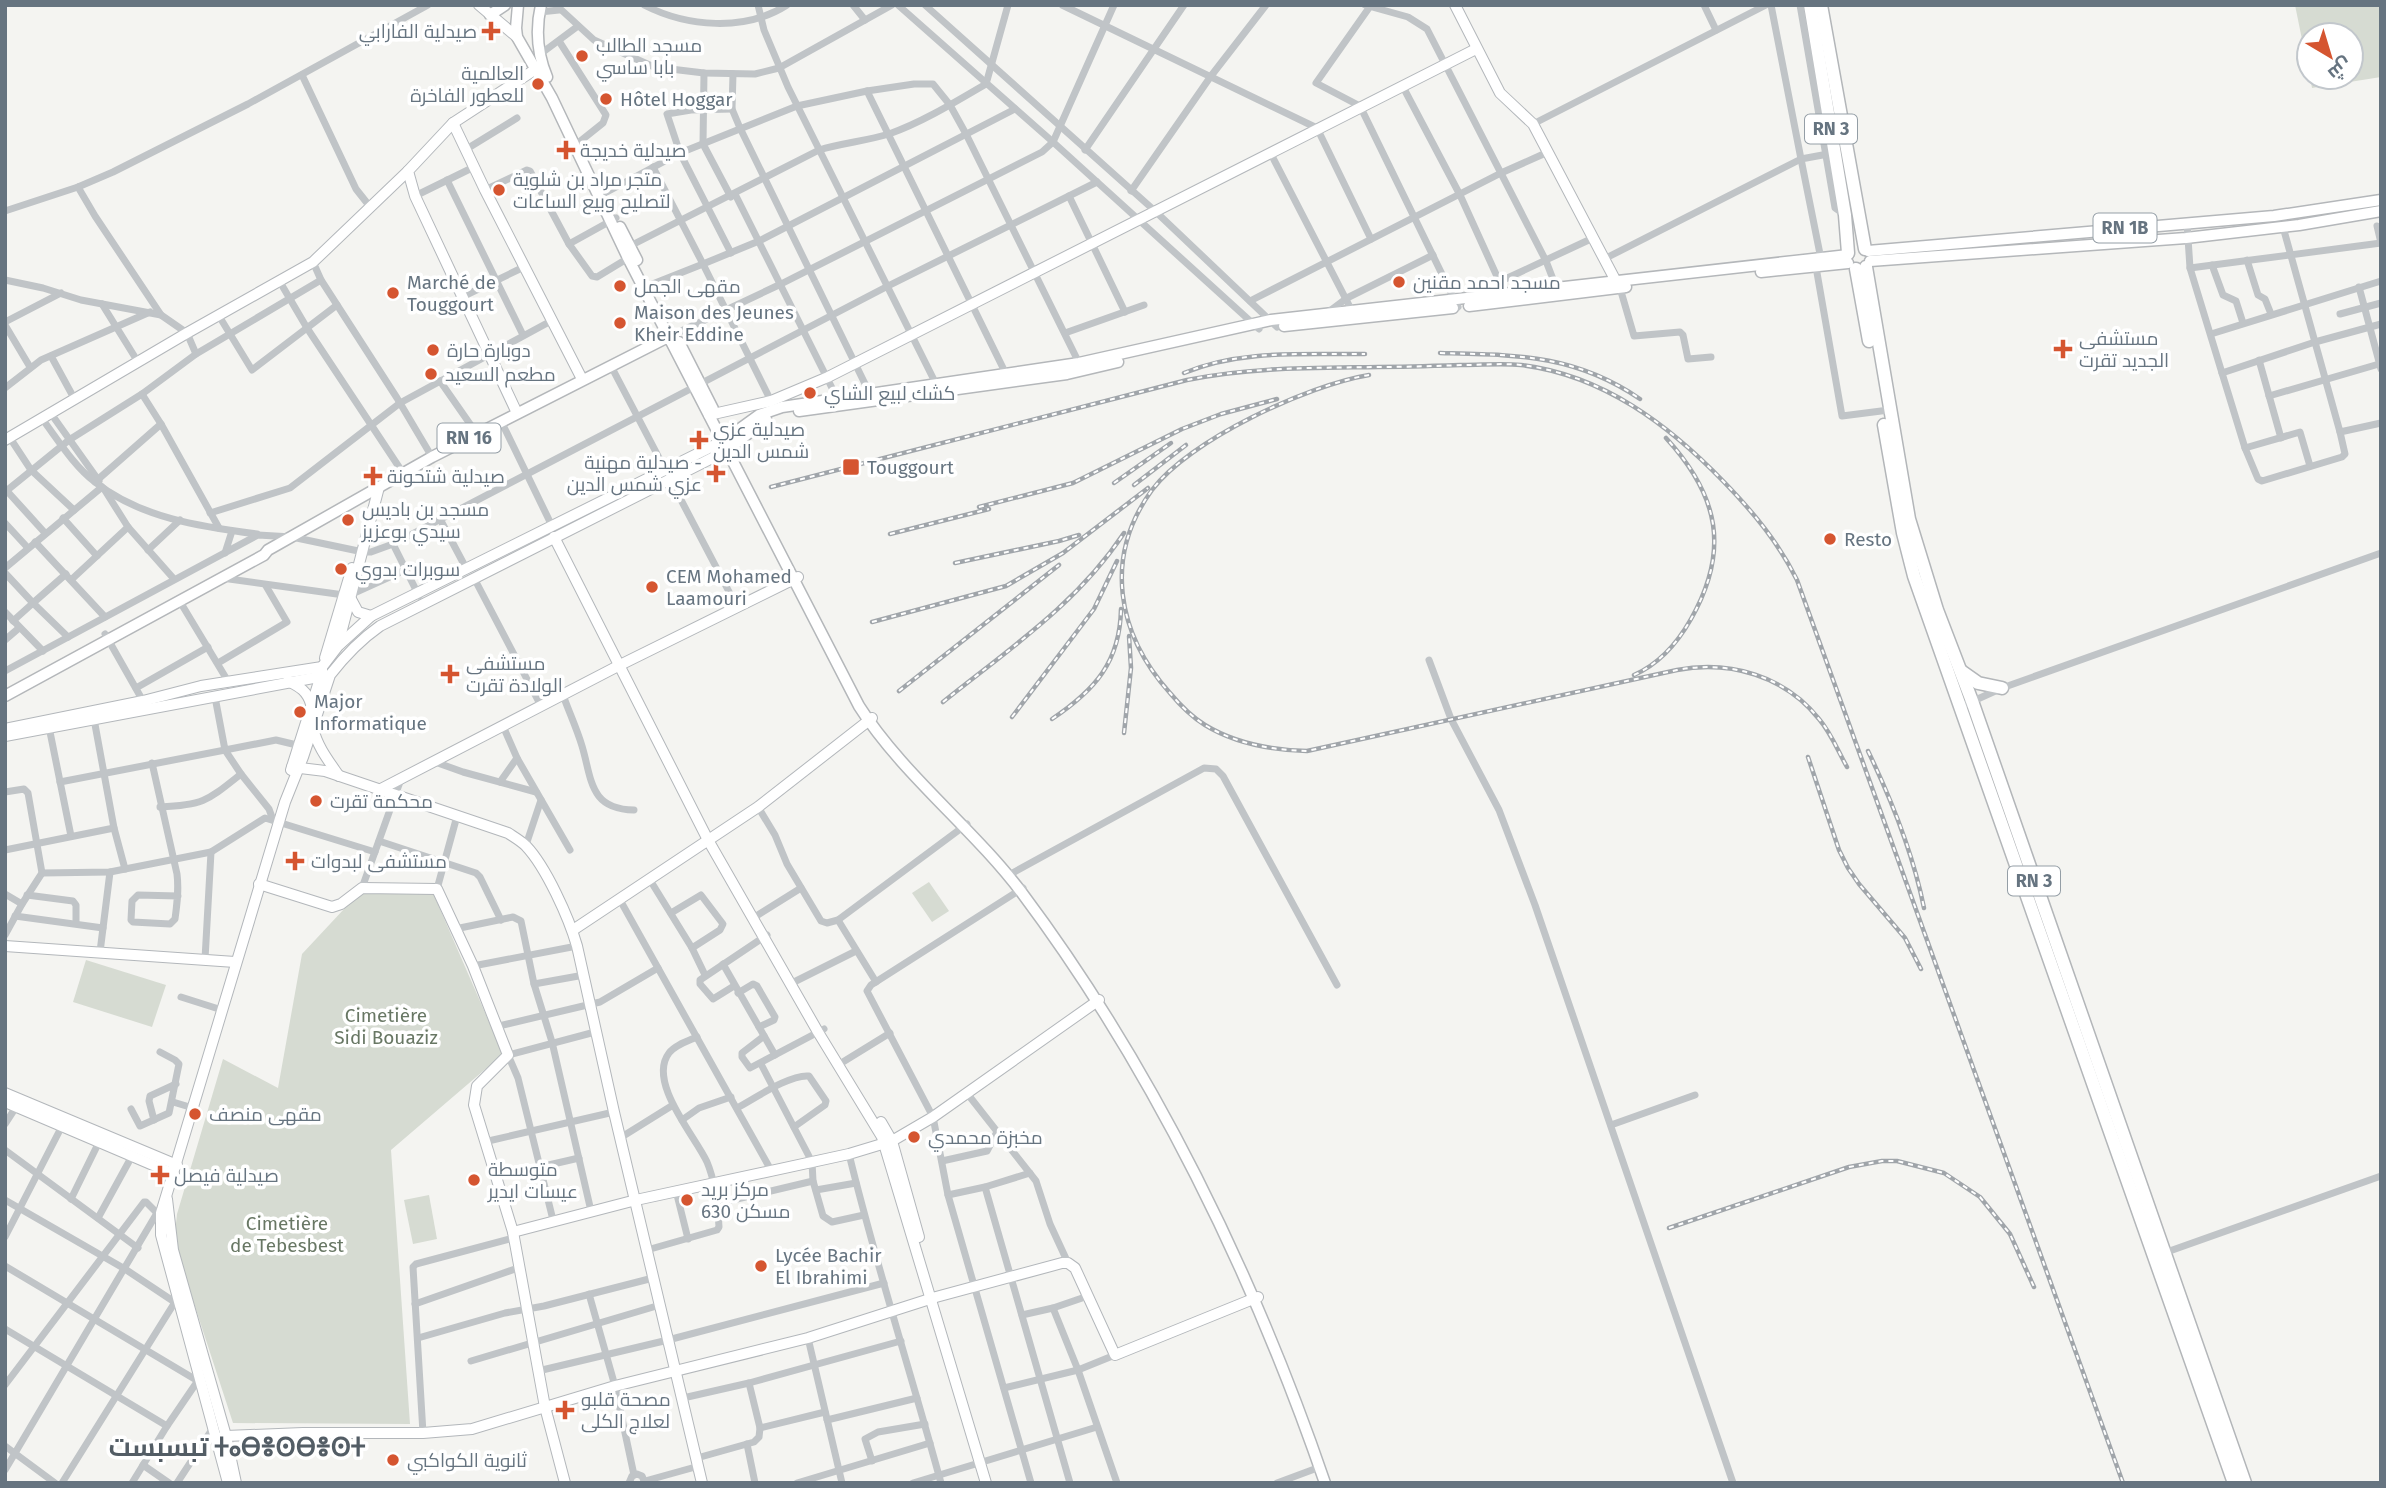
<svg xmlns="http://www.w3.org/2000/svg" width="2386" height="1488" viewBox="0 0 2386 1488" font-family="'Fira Sans',Cairo,'Noto Sans Tifinagh',sans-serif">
	<rect width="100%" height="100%" fill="#f4f4f1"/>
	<g fill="#d6dbd2">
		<path d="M2295 5H2381V77L2312 88 2310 77H2351V35H2309V74Z"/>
		<path d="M929 882 949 911 932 922 912 893Z"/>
		<path d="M433 893 503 1054 391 1150 410 1424 233 1423 174 1242 177 1214 223 1059 278 1088 302 954 358 894Z"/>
		<path d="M86 960 166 985 152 1027 73 1002Z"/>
		<path d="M429 1195 437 1239 413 1244 404 1200Z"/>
	</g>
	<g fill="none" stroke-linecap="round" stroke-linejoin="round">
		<defs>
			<g id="secondary">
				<path d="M479 5 517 37"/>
				<path d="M1455 5 1500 93 1533 124 1619 287"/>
				<path d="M453 123 485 190 582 379"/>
				<path d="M517 413 415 196 408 171 453 123 542 65"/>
				<path d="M709 415 771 401 828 377 1476 49"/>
				<path d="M5 440 187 333 313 262 408 171"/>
				<path d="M554 537 708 840 818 1032 882 1137 986 1483"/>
				<path d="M351 599 358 612 371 616"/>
				<path d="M338 645 379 487"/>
				<path d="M325 658 352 568"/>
				<path d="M288 681C300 687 307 691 311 704"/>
				<path d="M313 728C317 746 328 760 339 776"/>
				<path d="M5 729 143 701 201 686 322 667"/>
				<path d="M5 736 324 676"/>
				<path d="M292 767 325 771 508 833C514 837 521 841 526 846 546 867 569 918 577 946L614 1112 702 1483"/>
				<path d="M291 770 322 672V667L338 646 371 616 723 441"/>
				<path d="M379 790 620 665 798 577"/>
				<path d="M259 884 332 907 341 904 362 888 437 889 473 966 508 1055 477 1086 474 1105 513 1232 545 1407 565 1483"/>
				<path d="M573 930 758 807 872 718"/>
				<path d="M5 946 235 962"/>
				<path d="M5 1093 177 1165"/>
				<path d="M5 1102 174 1174"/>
				<path d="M881 1122 892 1141 919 1237"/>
				<path d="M167 1199 173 1250 226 1436 236 1483"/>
				<path d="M513 1232 636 1200 849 1154 892 1141 933 1117 1099 1000"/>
				<path d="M216 1439 226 1436 303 1433H423L472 1429 615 1386 808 1338 936 1297 1062 1263H1068L1075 1268 1115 1355 1258 1297"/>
				<path d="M228 1483 161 1235V1213L285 802 303 757 330 675C344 657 360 640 380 626L728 450"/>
			</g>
			<g id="primary">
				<path d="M518 5 516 28 517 37 552 98 628 258 859 706C902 774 973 828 1022 893 1153 1068 1254 1276 1325 1483"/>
				<path d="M541 5C535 31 537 53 547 77"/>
				<path d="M490 15 505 5"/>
				<path d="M620 227 637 260"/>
				<path d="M1868 251 2274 216 2381 200"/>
				<path d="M1870 261 2186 238 2299 225 2381 211"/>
				<path d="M1761 272 1848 263"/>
				<path d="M1469 306 1626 287"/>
				<path d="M1284 326 1453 308"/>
				<path d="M679 342 713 409"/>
				<path d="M799 411 1067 374 1118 362"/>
				<path d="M723 441 759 415 782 407 1079 363 1271 320 1848 255"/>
				<path d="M728 450 766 419"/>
				<path d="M5 696 264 555 268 550 432 457 672 335"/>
			</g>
			<g id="highway">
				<path d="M1810 5 1845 215 1848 253"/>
				<path d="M1821 5 1865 249"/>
				<path d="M1866 267 1909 519 1937 610 1972 701 2245 1483"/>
				<path d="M1856 269 1869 341"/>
				<path d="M1884 425 1903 533 1914 576 2234 1483"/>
				<path d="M1961 671 1978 683 2002 688"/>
			</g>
		</defs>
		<use href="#secondary" stroke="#b3b7bb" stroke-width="12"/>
		<use href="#primary" stroke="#b4b7ba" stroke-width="13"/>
		<use href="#highway" stroke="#b3b6b9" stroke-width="15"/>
		<g stroke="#c0c4c7" stroke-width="7">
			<path d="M556 5 594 40 654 67 704 73 755 74 779 68 892 5"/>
			<path d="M644 5C687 27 745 32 787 5"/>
			<path d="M758 5 764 30 788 87 936 384"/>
			<path d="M853 5 865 20"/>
			<path d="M898 5 1053 142 1259 329"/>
			<path d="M925 5 1155 211 1277 327"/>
			<path d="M1062 5 1317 128 1371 239"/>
			<path d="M1365 5 1408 17 1427 29 1546 261 1556 287"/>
			<path d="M1371 5 1316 83 1360 106 1458 307"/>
			<path d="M1704 5 1716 30"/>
			<path d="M1800 5 1835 208 1845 215"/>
			<path d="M540 12 559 10"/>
			<path d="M559 41 606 115 603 123 578 143"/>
			<path d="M539 55 578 26"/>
			<path d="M704 73 703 144 731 197"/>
			<path d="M733 74 732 109 740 128 869 392"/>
			<path d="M302 75 356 189 371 208"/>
			<path d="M1402 85 1460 195 1505 294"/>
			<path d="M867 91 1006 374"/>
			<path d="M1533 124 1766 5"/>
			<path d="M465 150 517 118"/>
			<path d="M1085 150 1184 5"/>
			<path d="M1270 152 1352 311"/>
			<path d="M447 180 523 335"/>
			<path d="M78 187 95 216 161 315"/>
			<path d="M485 190 527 170 530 171 569 244 616 218"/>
			<path d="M1131 191 1211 76 1266 5"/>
			<path d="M603 194 680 153 797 106 867 91 914 84H933L950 105 966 134 1079 363"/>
			<path d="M735 194 837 398"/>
			<path d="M415 196 474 167"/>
			<path d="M1069 196 1125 312"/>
			<path d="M5 211 78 187 113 172 248 104 428 5"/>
			<path d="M2187 223 2190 268 2222 373 2315 342 2381 324"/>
			<path d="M2377 226 2381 243"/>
			<path d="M2283 227 2340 432 2381 423"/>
			<path d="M569 244 592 276 597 277 630 257"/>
			<path d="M630 246 819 150C842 143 866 141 889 134 921 123 957 101 986 84L1008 5"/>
			<path d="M731 253 680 153 667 114 691 110 732 109"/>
			<path d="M1604 259 1801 159 1771 5"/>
			<path d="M1821 259 1801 159 1828 154"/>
			<path d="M2247 260 2258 295 2265 299 2271 314"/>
			<path d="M313 262 321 280 397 398 432 457"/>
			<path d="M2212 265 2223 295 2236 301 2243 323"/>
			<path d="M1816 267 1842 416 1889 410"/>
			<path d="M2190 268 2381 243"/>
			<path d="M5 280 43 288 81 300 161 315 187 333 196 354 142 394 69 440 5 492"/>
			<path d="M1501 281 1593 238"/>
			<path d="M280 282 307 328 403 473"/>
			<path d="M650 285 703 264 653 167"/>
			<path d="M2359 287 2381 369"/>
			<path d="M1620 288 1634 336 1680 332 1683 335 1688 359 1711 357"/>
			<path d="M464 296 524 267"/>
			<path d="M1250 301 1501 173 1548 152"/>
			<path d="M102 304 138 362"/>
			<path d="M1327 313 1347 298 1433 255"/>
			<path d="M2340 314 2381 303"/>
			<path d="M219 316 252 370 337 305"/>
			<path d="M5 322 61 293"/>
			<path d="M5 325 30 367"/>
			<path d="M1065 333 1144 305"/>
			<path d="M675 334 781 284 1042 152 1053 142 1114 5"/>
			<path d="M2211 334 2381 281"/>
			<path d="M196 354 321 280"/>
			<path d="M51 356 75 400"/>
			<path d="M2259 360 2281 438"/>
			<path d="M611 366 737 607"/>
			<path d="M2222 373 2245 448 2258 479 2262 481 2342 457 2345 454 2340 432"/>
			<path d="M440 381 477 434"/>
			<path d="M5 388 41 360 150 312"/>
			<path d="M142 394 161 424 219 528"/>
			<path d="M2269 396 2379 364"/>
			<path d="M771 401 703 264 759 241 1015 109"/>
			<path d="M52 415 99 481"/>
			<path d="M43 420C58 440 74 466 95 482 140 518 202 527 257 534"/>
			<path d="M502 423 552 526"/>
			<path d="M10 438 31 470 74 510"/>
			<path d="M2245 448 2300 432 2310 466"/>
			<path d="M95 482 161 424"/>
			<path d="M104 489 128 527 174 579"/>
			<path d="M7 491 45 533"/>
			<path d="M210 513 290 488 400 403 551 321"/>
			<path d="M63 518 97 556"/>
			<path d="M440 519 467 570"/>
			<path d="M5 523 28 548"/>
			<path d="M35 542 105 617"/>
			<path d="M393 544 419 596"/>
			<path d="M148 550 180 520"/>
			<path d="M225 553 232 531"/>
			<path d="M5 568 102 487"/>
			<path d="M5 573 33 603 13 621"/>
			<path d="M66 574 33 603 68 637"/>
			<path d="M222 578 344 595 352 594 405 570"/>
			<path d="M474 578 541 706"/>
			<path d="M71 580 128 527"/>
			<path d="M179 600 229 683"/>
			<path d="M5 612 43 651"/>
			<path d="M105 634 143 701"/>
			<path d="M5 640 19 628"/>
			<path d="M1429 660 1451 719 1499 810 1535 905 1733 1483"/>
			<path d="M218 663 287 622 266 586"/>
			<path d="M5 671 258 535 292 537 363 552H371L393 544 888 286 1097 182"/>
			<path d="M136 688 208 647"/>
			<path d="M563 695C569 712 577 729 582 746 592 779 589 809 634 810"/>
			<path d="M215 697 225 750 276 740 301 746"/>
			<path d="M1960 707 2002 688 2381 553"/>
			<path d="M503 726 517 758 570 850"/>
			<path d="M49 727 71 836"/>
			<path d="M435 762 463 772 536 792"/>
			<path d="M152 763 177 874C179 890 177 904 175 919L170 924 133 922 131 920 132 901 138 895 178 896"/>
			<path d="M60 782 225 750 241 774 269 809 273 820"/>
			<path d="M500 782 517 758"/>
			<path d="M5 792 24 789 28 793 42 873 22 904 5 935"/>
			<path d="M160 807C204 805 207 801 241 774"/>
			<path d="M758 807 775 835 787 864 821 921 827 923 838 920 967 824"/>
			<path d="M379 841 476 873 480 877 501 920"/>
			<path d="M526 845 541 800"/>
			<path d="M5 850 114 828"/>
			<path d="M125 869 211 852 265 818 375 852"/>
			<path d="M42 873 110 872 125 869 114 828 94 719"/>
			<path d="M1007 876 1204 768 1216 769 1223 776 1337 985"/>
			<path d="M650 880 692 948 705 975"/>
			<path d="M362 888 401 779"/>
			<path d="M1023 888 871 985 867 991 933 1117 948 1195 1031 1483"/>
			<path d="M437 889 457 816"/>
			<path d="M5 894 22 904"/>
			<path d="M27 895 73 901 76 905V923"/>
			<path d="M620 900 772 1172"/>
			<path d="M671 913 701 895 723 924 720 930 692 948"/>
			<path d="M15 916 103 928"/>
			<path d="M753 918 801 888"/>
			<path d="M838 920 876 982"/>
			<path d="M455 929 513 917 521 921 534 984 552 1042 591 1211"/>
			<path d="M100 952 110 872"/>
			<path d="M205 959 211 852"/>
			<path d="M723 964 775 1055"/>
			<path d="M473 966 577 946"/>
			<path d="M534 984 584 975"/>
			<path d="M790 984 856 951"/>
			<path d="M734 986 713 999 700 984V980L767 935"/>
			<path d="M738 993 753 984 757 986 775 1017 774 1020 759 1027"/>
			<path d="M181 997 222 1010"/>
			<path d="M499 1026 600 1002 658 968"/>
			<path d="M764 1036 742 1053V1057L750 1068 824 1029"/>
			<path d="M761 1064 812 1162 813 1181 823 1216 832 1222 864 1215"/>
			<path d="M838 1065 890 1033"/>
			<path d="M966 1092 1036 1181 1050 1224 1068 1263"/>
			<path d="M173 1102 193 1108"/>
			<path d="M737 1108C754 1099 790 1074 809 1076L826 1101 825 1105 794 1127"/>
			<path d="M131 1109 140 1126 169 1113 179 1064 175 1060 160 1052"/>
			<path d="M154 1120 149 1101 150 1096 176 1084"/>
			<path d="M682 1120 699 1108 731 1097"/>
			<path d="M5 1124 16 1107"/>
			<path d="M1611 1125 1695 1095"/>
			<path d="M620 1138 673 1105"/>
			<path d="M484 1142 614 1112"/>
			<path d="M5 1150 138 1248"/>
			<path d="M849 1154C876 1265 911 1373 941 1483"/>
			<path d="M942 1161 987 1151 997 1132"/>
			<path d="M540 1167 579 1158"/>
			<path d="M985 1187 1070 1483"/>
			<path d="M816 1190 856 1183"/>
			<path d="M676 1191 688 1239"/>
			<path d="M948 1195 985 1187 1030 1173"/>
			<path d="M71 1199 99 1142"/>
			<path d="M5 1200 125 1269 176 1303"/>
			<path d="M716 1204 813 1181"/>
			<path d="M98 1218 132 1156"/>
			<path d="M553 1220 518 1078 508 1055 595 1032"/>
			<path d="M5 1237 62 1126"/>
			<path d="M647 1250 717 1230 719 1227C718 1207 715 1181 707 1162 695 1136 647 1082 669 1053 675 1045 688 1041 697 1037"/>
			<path d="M2164 1253 2381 1176"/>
			<path d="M5 1266 198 1381"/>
			<path d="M589 1294 615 1386 634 1475"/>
			<path d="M415 1304 518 1268"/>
			<path d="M1053 1308 1078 1370 1117 1483"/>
			<path d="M1022 1315 1053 1308 1088 1296"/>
			<path d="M5 1329 167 1426"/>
			<path d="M418 1338 505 1313 544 1306 653 1278"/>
			<path d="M808 1338 842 1483"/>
			<path d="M471 1361 660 1305"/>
			<path d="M538 1371 668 1340 884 1283"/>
			<path d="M749 1383 760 1428 825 1412"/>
			<path d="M5 1385 144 1202H146L157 1213"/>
			<path d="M1004 1388 1078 1370 1115 1355"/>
			<path d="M683 1398 749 1383 901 1341"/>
			<path d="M827 1420 917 1398"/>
			<path d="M423 1433 413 1267 416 1264 513 1238"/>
			<path d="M747 1444 755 1483"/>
			<path d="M5 1446 55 1483"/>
			<path d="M697 1458 754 1442 759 1437 760 1428"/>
			<path d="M872 1461 865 1439 878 1432 925 1424"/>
			<path d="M143 1465 169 1483"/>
			<path d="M5 1470 157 1213 162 1214"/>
			<path d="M645 1481 699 1466"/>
			<path d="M62 1483 175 1302"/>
			<path d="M132 1483 167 1426 199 1379"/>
			<path d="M177 1483 213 1428"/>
			<path d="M629 1483 632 1476 637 1474 642 1476 645 1483"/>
			<path d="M797 1483 930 1443"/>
			<path d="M913 1483 1097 1427"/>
			<path d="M1277 1483 1320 1467"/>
		</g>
		<use href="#secondary" stroke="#fff" stroke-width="10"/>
		<use href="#primary" stroke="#fff" stroke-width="10"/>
		<use href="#highway" stroke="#fff" stroke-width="12"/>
		<defs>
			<g id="rail">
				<path d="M1440 353C1516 355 1574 354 1640 399"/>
				<path d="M1184 373C1241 349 1304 355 1365 354"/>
				<path d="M1369 375C1308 385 1189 440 1152 490 1103 557 1117 634 1170 693 1180 705 1192 717 1205 725 1236 744 1272 750 1307 751L1677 670C1730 660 1785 676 1819 719 1831 733 1838 751 1847 767"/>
				<path d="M1114 483 1171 443"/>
				<path d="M1134 485 1186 445"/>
				<path d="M771 487 1187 380C1250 367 1313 368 1378 367 1406 367 1434 366 1463 365 1482 365 1502 363 1521 365 1603 375 1669 425 1724 482 1754 513 1778 542 1797 580L2123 1483"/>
				<path d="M979 507 1073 483 1182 429 1221 414 1277 399"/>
				<path d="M890 534 989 509"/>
				<path d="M955 563 1059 541 1079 535"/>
				<path d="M872 622 1006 586 1063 553 1148 488"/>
				<path d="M1634 675C1659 664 1678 642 1691 619 1730 550 1719 496 1666 438"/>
				<path d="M899 691 1059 565"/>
				<path d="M943 702C1009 649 1077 604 1124 533"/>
				<path d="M1012 717 1094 609 1117 561"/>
				<path d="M1052 719C1095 690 1120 662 1121 609"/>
				<path d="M1124 733 1131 668 1129 636"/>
				<path d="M1868 751C1892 801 1913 853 1924 908"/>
				<path d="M1808 757 1839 850 1848 868 1859 884 1905 938 1921 969"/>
				<path d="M1669 1228 1849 1167 1882 1161H1897L1944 1173 1980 1197 2010 1234 2034 1287"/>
			</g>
		</defs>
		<use href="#rail" stroke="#a0a5aa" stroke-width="4.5"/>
		<use href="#rail" stroke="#fff" stroke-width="2" stroke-dasharray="5" stroke-linecap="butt"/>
	</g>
	<g fill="#d55530" stroke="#fff" stroke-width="2.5">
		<path d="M487.5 20.5h7v7h7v7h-7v7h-7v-7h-7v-7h7z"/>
		<circle cx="582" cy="56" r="7"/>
		<circle cx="538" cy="84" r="7"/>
		<circle cx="606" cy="99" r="7"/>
		<path d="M562.5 139.5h7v7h7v7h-7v7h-7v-7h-7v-7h7z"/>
		<circle cx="499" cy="190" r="7"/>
		<circle cx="1399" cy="282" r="7"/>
		<circle cx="620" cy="286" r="7"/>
		<circle cx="393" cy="293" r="7"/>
		<circle cx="620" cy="323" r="7"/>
		<path d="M2059.5 338.5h7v7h7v7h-7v7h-7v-7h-7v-7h7z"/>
		<circle cx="433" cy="350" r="7"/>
		<circle cx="431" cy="374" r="7"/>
		<circle cx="810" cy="393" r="7"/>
		<path d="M695.5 429.5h7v7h7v7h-7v7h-7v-7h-7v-7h7z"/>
		<rect x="842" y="458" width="18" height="18" rx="3.5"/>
		<path d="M712.5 462.5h7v7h7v7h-7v7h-7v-7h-7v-7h7z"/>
		<path d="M369.5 465.5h7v7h7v7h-7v7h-7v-7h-7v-7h7z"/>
		<circle cx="348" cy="520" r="7"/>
		<circle cx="1830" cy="539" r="7"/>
		<circle cx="341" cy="569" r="7"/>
		<circle cx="652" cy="587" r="7"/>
		<path d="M446.5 663.5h7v7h7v7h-7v7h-7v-7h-7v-7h7z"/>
		<circle cx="300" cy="712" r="7"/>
		<circle cx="316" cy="801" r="7"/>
		<path d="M291.5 850.5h7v7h7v7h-7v7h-7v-7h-7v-7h7z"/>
		<circle cx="195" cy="1114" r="7"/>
		<circle cx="914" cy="1137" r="7"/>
		<path d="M156.5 1164.5h7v7h7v7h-7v7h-7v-7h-7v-7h7z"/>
		<circle cx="474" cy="1180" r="7"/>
		<circle cx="687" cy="1200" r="7"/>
		<circle cx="761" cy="1266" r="7"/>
		<path d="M561.5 1399.5h7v7h7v7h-7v7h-7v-7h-7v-7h7z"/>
		<circle cx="393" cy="1460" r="7"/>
	</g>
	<g text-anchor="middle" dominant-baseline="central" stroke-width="7" stroke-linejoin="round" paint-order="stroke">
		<g fill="#fff" stroke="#949ea6" stroke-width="2">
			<rect x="1805" y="114.5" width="52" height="29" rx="5"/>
			<rect x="2093.5" y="213.5" width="63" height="29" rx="5"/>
			<rect x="437.5" y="423.5" width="63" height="29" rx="5"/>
			<rect x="2008" y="866.5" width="52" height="29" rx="5"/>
		</g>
		<g font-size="18" font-weight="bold" fill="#667480">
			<text x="1831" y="129">RN 3</text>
			<text x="2125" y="228">RN 1B</text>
			<text x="469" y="438">RN 16</text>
			<text x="2034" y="881">RN 3</text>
		</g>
		<g font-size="19" fill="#667480" stroke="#fff" text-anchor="start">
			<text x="477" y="31" text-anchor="end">صيدلية الفارابي</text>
			<text x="596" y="45">مسجد الطالب<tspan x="596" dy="22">بابا ساسي</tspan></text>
			<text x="524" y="73" text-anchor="end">العالمية<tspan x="524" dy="22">للعطور الفاخرة</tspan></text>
			<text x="620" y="99">Hôtel Hoggar</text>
			<text x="580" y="150">صيدلية خديجة</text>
			<text x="513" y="179">متجر مراد بن شلوية<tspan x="513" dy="22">لتصليح وبيع الساعات</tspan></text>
			<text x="407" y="282">Marché de<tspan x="407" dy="22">Touggourt</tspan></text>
			<text x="1413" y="282">مسجد احمد مقنين</text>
			<text x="634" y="286">مقهى الجمل</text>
			<text x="634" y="312">Maison des Jeunes<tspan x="634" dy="22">Kheir Eddine</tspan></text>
			<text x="2079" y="338">مستشفى<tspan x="2079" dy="22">الجديد تقرت</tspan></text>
			<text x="447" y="350">دوبارة حارة</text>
			<text x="445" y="374">مطعم السعيد</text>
			<text x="824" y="393">كشك لبيع الشاي</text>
			<text x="713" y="429">صيدلية عزي<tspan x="713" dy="22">شمس الدين</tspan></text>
			<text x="702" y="462" text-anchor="end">صيدلية مهنية -<tspan x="702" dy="22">عزي شمس الدين</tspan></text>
			<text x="867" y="467">Touggourt</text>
			<text x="387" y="476">صيدلية شتحونة</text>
			<text x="362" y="509">مسجد بن باديس<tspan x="362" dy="22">سيدي بوعزيز</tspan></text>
			<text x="1844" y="539">Resto</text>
			<text x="355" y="569">سوبرات بدوي</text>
			<text x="666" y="576">CEM Mohamed<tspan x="666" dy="22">Laamouri</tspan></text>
			<text x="466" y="663">مستشفى<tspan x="466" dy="22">الولادة تقرت</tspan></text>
			<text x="314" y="701">Major<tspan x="314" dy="22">Informatique</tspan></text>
			<text x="330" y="801">محكمة تقرت</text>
			<text x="311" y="861">مستشفى لبدوات</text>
			<text x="209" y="1114">مقهى منصف</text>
			<text x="928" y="1137">مخبزة محمدي</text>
			<text x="488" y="1169">متوسطة<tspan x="488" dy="22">عيسات ايدير</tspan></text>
			<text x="174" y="1175">صيدلية فيصل</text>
			<text x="701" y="1189">مركز بريد<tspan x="701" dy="22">630 مسكن</tspan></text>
			<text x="775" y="1255">Lycée Bachir<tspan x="775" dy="22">El Ibrahimi</tspan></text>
			<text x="581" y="1399">مصحة قلبو<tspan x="581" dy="22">لعلاج الكلى</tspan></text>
			<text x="407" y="1460">ثانوية الكواكبي</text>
		</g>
		<g font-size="19" fill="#687764" stroke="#fff">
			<text x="386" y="1015">Cimetière<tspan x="386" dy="22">Sidi Bouaziz</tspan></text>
			<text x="287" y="1223">Cimetière<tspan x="287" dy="22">de Tebesbest</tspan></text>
		</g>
		<g font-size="26" font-weight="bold" fill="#535d65" stroke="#fff">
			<text x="237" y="1447">تبسبست ⵜⴰⴱⴻⵙⴱⴻⵙⵜ</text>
		</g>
	</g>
	<rect width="2386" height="1488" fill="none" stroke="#667480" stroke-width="14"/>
	<g transform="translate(2330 56) rotate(142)"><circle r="33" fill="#ffffff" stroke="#c2c7cc" stroke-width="2"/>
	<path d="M0-5L12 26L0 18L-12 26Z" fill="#d55530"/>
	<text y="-10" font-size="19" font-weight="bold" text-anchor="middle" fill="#667480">ش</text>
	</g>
</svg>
